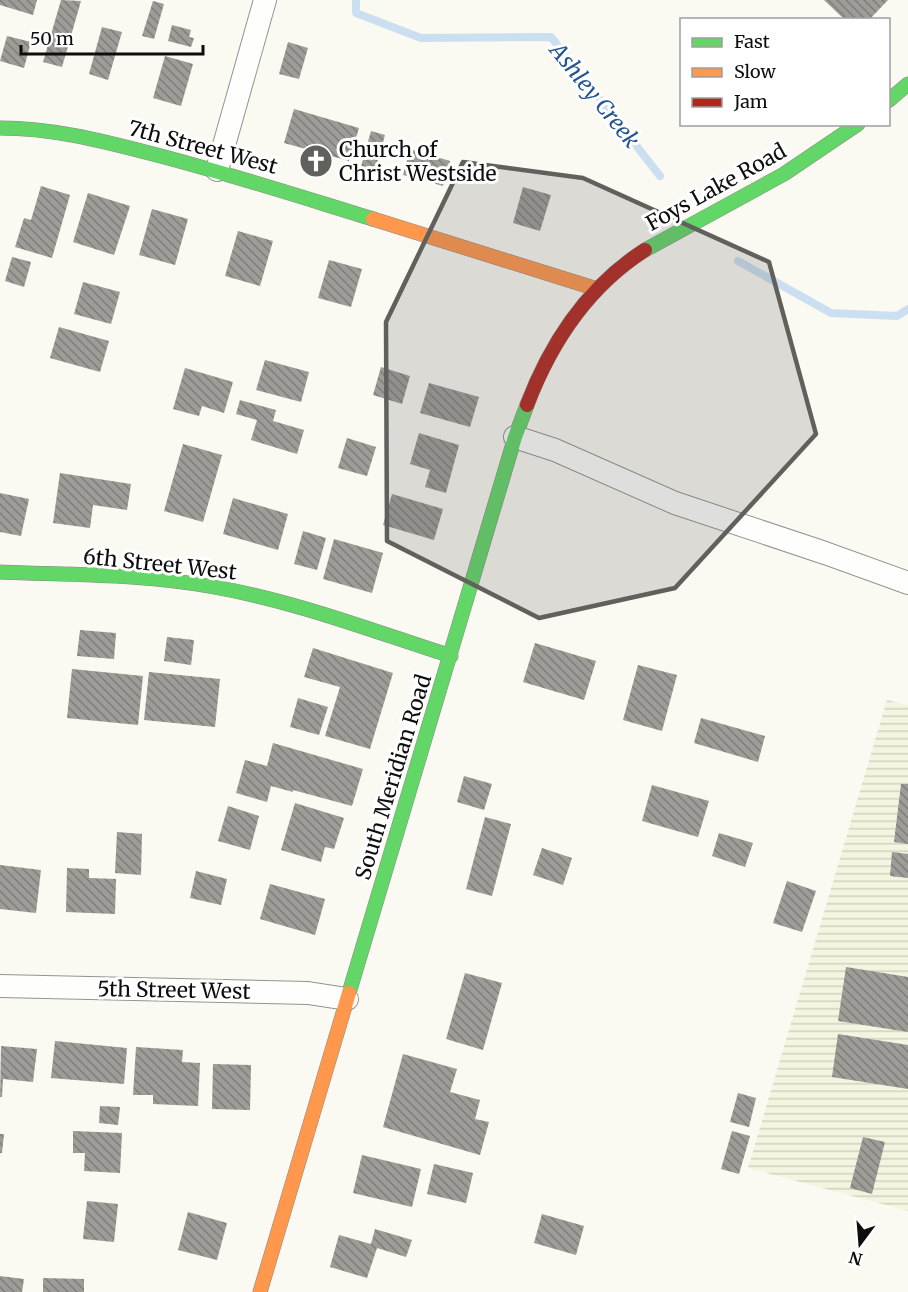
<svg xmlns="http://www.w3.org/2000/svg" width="908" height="1292" viewBox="0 0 908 1292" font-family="Merriweather,serif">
	<defs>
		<pattern id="farmland-rules" width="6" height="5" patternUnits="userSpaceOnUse" patternTransform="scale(1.5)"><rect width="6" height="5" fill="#f4f5e0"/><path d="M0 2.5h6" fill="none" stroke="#d0d1bf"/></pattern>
		<pattern id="building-back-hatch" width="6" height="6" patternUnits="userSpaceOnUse" patternTransform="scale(1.5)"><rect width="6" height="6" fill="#9d9c97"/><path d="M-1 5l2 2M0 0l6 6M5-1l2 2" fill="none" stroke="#7e7e7a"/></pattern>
	</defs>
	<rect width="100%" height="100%" fill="#faf9f2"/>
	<path fill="url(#farmland-rules)" d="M887 700 908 705V1211L748 1168Z"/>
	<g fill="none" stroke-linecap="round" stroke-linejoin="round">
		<g stroke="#ccdff0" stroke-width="8">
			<path d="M356 0V13L421 38 551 37 660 176"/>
			<path d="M738 261 831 313 897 316 908 309"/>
		</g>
	</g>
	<g fill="url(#building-back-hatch)">
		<path d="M0 0H37L33 15 0 5Z"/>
		<path d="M61 0 81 1 62 67 43 62Z"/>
		<path d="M824 0H888L869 20H845Z"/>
		<path d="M153 1 164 4 154 39 142 36Z"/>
		<path d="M172 25 191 30 189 37 194 38 191 47 168 41Z"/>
		<path d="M102 27 122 32 108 80 89 74Z"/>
		<path d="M7 36 31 42 24 68 0 61Z"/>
		<path d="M288 42 308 48 299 79 279 74Z"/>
		<path d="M165 56 193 64 181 106 153 98Z"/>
		<path d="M294 109 359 128 349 161 284 143Z"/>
		<path d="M371 131 385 135 374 174 360 170Z"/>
		<path d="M410 149 450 161 443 186 403 175Z"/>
		<path d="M41 186 70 195 52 258 15 247 24 218 31 220Z"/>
		<path d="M523 187 551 195 540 231 513 223Z"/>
		<path d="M88 193 130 206 114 255 73 242Z"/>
		<path d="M152 209 188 219 175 265 139 255Z"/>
		<path d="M238 231 273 241 260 286 225 276Z"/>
		<path d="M12 257 31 262 24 287 5 281Z"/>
		<path d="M329 260 362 269 351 307 318 298Z"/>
		<path d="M83 282 120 292 111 324 74 314Z"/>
		<path d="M59 327 109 341 100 372 50 358Z"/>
		<path d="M265 360 309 372 301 402 256 390Z"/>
		<path d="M381 367 410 376 402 404 373 395Z"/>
		<path d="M185 368 233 382 224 413 202 406 199 416 173 409Z"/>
		<path d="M429 383 479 397 470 427 420 413Z"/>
		<path d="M240 400 276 410 273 421 304 430 297 454 251 440 257 420 236 414Z"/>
		<path d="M419 433 459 445 446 493 425 487 430 470 410 464Z"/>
		<path d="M347 438 376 447 367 476 338 468Z"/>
		<path d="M183 444 222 455 203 522 164 511Z"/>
		<path d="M60 473 131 484 127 510 93 505 90 528 53 523Z"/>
		<path d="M0 493 29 499 21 536 0 532Z"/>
		<path d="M392 494 443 509 434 540 383 525Z"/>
		<path d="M233 498 288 514 278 550 223 534Z"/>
		<path d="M303 531 326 538 317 570 294 564Z"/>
		<path d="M334 539 383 553 372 593 323 579Z"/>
		<path d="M80 630 116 633 114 659 77 656Z"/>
		<path d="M167 637 194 640 191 665 164 661Z"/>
		<path d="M535 643 596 661 584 700 523 682Z"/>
		<path d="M313 648 393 673 370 749 325 736 340 687 304 677Z"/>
		<path d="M638 665 677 675 662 731 623 720Z"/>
		<path d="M72 669 143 676 138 725 67 718Z"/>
		<path d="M149 672 220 679 215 727 144 720Z"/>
		<path d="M298 698 328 707 319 735 290 727Z"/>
		<path d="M701 718 765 736 758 762 694 743Z"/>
		<path d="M273 743 363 769 352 806 293 790V792L271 786 267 802 236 793 245 760 267 766Z"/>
		<path d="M464 776 492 784 484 810 457 802Z"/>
		<path d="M901 784H908V844L894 842Z"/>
		<path d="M652 785 709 801 698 837 642 821Z"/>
		<path d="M295 803 344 818 334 849 325 847 321 862 281 850Z"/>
		<path d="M228 806 259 816 250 850 218 841Z"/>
		<path d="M485 817 511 824 492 896 466 889Z"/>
		<path d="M117 832 142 834 141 875 115 873Z"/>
		<path d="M719 833 753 843 745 867 712 856Z"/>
		<path d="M542 848 572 858 563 885 533 875Z"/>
		<path d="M892 852 908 854V878L890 876Z"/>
		<path d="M0 865 41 870 36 913 0 909Z"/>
		<path d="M67 868 89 869V878L116 879 115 914 66 912Z"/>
		<path d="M196 871 227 879 221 905 190 898Z"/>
		<path d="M787 881 816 891 802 932 773 923Z"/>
		<path d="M270 884 325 899 315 935 260 919Z"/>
		<path d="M846 967 908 977V1032L838 1021Z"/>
		<path d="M465 973 502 983 483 1050 446 1039Z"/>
		<path d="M838 1034 908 1045V1089L832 1077Z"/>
		<path d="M55 1041 127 1048 124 1084 51 1078Z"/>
		<path d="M1 1046 37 1049 33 1082 3 1079 2 1097H0Z"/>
		<path d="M136 1047 183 1050 182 1062 200 1063 198 1106 153 1104V1095H133Z"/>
		<path d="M403 1054 457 1069 450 1092 480 1100 475 1119 489 1122 480 1155 383 1127Z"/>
		<path d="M213 1064 251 1065 250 1110 212 1109Z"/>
		<path d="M738 1093 756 1098 749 1127 730 1122Z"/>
		<path d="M100 1106 120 1107 118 1125 99 1123Z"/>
		<path d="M73 1131 122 1133 120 1173 84 1171 85 1153H73Z"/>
		<path d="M732 1131 750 1136 739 1174 721 1169Z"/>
		<path d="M0 1134H4L2 1153H0Z"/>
		<path d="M863 1137 885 1142 872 1194 850 1188Z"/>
		<path d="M362 1155 421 1169 412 1207 353 1193Z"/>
		<path d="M434 1164 473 1173 466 1203 427 1194Z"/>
		<path d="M87 1201 118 1204 114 1242 83 1239Z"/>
		<path d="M188 1212 227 1223 217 1260 178 1250Z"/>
		<path d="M542 1214 584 1226 576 1255 534 1243Z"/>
		<path d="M375 1229 412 1240 406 1257 377 1248 367 1278 330 1267 339 1235 371 1244Z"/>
		<path d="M0 1276 24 1279 22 1292H0Z"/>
		<path d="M43 1278 84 1279V1292H43Z"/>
	</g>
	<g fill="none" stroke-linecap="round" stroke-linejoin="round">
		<defs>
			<g id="street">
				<path d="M217 170 265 0"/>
				<path d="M515 437 555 450 675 503 825 553 908 583"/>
				<path d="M0 986 308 993 347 999"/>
			</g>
			<g id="fast">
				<path d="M888 101 908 84"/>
				<path d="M0 128C51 128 99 140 149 153 224 172 298 196 373 219"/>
				<path d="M645 250 784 174 858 124"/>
				<path d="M0 572C71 575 144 574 214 587 295 601 373 631 451 656"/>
				<path d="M349 993 515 437 527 405"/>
			</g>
			<g id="slow">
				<path d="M373 219 597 289"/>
				<path d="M260 1292 349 993"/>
			</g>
			<path id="jam" d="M527 405C551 342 587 287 645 250"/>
		</defs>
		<use href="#street" stroke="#949390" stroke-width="24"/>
		<use href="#fast" stroke="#8a8a87" stroke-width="15"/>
		<use href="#slow" stroke="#8a8a87" stroke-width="15"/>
		<use href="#jam" stroke="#8a8a87" stroke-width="15"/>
		<use href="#street" stroke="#fefefd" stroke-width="22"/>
		<use href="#fast" stroke="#63d668" stroke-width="14"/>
		<use href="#slow" stroke="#ff974d" stroke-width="14"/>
		<use href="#jam" stroke="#b3261e" stroke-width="14"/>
	</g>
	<path fill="#60605d" fill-opacity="0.2" stroke="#60605d" stroke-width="4.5" stroke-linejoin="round" d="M463 162 583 178 769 262 816 434 675 588 539 618 387 541 386 322Z"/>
	<defs>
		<symbol id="church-disc" viewBox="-11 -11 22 22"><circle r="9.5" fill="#60605d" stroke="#fff"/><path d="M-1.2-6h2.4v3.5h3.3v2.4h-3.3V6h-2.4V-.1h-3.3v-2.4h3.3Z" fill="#fff"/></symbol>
	</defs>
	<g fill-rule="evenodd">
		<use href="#church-disc" x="297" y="142" width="38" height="38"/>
	</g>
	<g text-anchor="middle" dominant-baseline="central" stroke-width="6" stroke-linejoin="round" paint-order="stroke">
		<g font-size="21" fill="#0d0d0d" stroke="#fff">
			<text transform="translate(203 147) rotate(15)">7th Street West</text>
			<text transform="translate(716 187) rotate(-29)">Foys Lake Road</text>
			<text transform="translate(160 564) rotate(6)">6th Street West</text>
			<text transform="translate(393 777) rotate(-73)">South Meridian Road</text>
			<text transform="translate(174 990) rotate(1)">5th Street West</text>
		</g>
		<g font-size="21" fill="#0d0d0d" stroke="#fff" text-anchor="start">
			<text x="339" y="149">Church of<tspan x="339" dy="24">Christ Westside</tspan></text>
		</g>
		<g font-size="22" font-style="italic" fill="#245491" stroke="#fff">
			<text transform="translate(595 95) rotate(51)">Ashley Creek</text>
		</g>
	</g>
	<rect x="680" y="18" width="210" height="108" fill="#ffffff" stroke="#9e9e9e" stroke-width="1.5"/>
	<rect x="692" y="38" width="30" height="9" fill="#63d668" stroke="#9e9e9e" stroke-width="1.5"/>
	<text x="734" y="48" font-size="18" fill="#0d0d0d">Fast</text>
	<rect x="692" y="68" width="30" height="9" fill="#ff974d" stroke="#9e9e9e" stroke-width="1.5"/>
	<text x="734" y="78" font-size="18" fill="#0d0d0d">Slow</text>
	<rect x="692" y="98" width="30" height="9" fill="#b3261e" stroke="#9e9e9e" stroke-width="1.5"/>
	<text x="734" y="108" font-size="18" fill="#0d0d0d">Jam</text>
	<g transform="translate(860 1244) rotate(196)" stroke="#ffffff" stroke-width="4.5" paint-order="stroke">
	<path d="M0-4.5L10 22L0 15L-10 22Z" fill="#0d0d0d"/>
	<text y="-9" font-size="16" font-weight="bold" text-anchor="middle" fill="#0d0d0d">N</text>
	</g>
	<path d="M21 45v9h182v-9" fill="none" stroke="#0d0d0d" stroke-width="3"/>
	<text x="30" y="45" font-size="18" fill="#0d0d0d" stroke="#ffffff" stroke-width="4.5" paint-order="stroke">50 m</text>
</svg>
